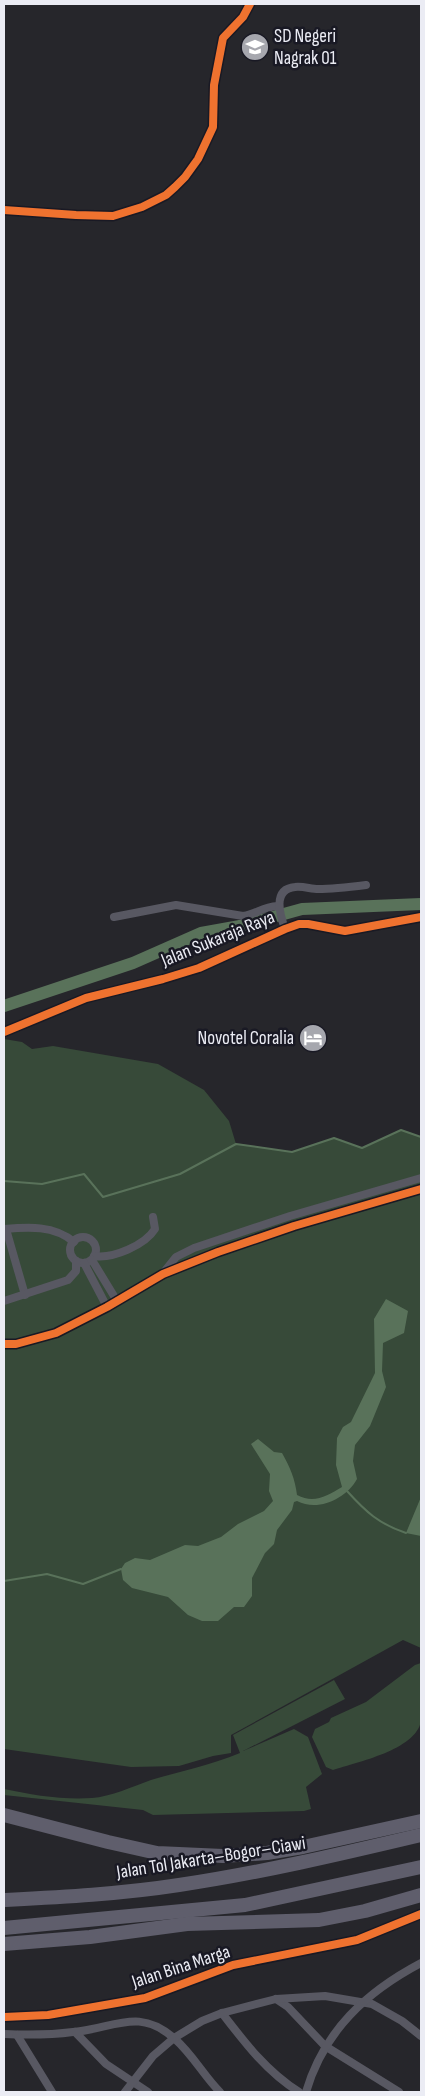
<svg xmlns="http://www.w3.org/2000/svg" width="425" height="2096" viewBox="0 0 425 2096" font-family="'Sofia Sans Condensed',sans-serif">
	<rect width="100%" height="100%" fill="#26262b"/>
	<g fill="#374a39">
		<path d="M4 1039 22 1042 32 1049 53 1046 158 1064 204 1090 229 1121 236 1144 292 1152 334 1138 362 1148 401 1130 421 1137V1648L403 1640 231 1735V1753L213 1756 179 1766 131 1767 4 1749Z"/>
		<path d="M421 1663C421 1679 424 1706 421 1721 416 1750 357 1762 333 1770L326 1767 312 1737 315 1729 329 1722 331 1718 366 1702 415 1665Z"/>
		<path d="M334 1680 345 1699 243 1751 294 1729 308 1737 322 1774 306 1787 311 1809 304 1811 153 1815 143 1810 4 1795V1789C32 1795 63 1800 92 1798 110 1797 134 1786 151 1780 181 1771 211 1765 240 1753L233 1735Z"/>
	</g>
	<g fill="#59725a">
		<path d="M386 1299 408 1311 404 1333 383 1343 382 1371 386 1387 370 1426 355 1445 353 1461 357 1479C346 1499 318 1512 297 1501L294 1502 292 1510 277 1530 274 1544 265 1553 252 1578V1596L244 1607H234L218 1621H202L188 1615 168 1597 132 1588 123 1580 121 1569 125 1563 135 1558 150 1560 185 1545 198 1546 221 1537 238 1524 264 1511 273 1501 269 1491 270 1474 251 1444 258 1439 274 1452 282 1453C290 1467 295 1479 297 1495 314 1504 327 1496 342 1487L336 1465 337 1438 343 1427 351 1422 375 1373 374 1319Z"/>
		<path d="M421 1497V1536L406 1533Z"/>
	</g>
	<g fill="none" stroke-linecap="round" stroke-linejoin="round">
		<g stroke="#59725a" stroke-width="2">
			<path d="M4 1181 42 1184 84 1174 103 1197 180 1174 236 1144 292 1152 334 1138 362 1148 401 1130 421 1137"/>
			<path d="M347 1491C366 1512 379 1524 406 1533"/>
			<path d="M4 1581 47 1574 83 1584 121 1569"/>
		</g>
		<path stroke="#59725a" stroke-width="12" d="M4 1006 133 963 201 933 240 926 302 909 421 904"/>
		<g stroke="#585862" stroke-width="8">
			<path d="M4 210 76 215 113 216 142 207 166 195 175 187 185 177 198 159 213 127 214 85 223 38 243 17 250 4"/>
			<path d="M114 917 176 905 243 916C257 914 261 907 278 906"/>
			<path d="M285 929C280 915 272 889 295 887 303 886 311 889 318 889 334 889 350 887 366 885"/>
			<path d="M4 1229C28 1227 54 1225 74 1242"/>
			<path d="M6 1229 25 1295"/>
			<circle cx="83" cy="1250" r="13"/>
			<path d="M94 1256C113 1259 145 1245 155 1229L153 1217"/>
			<path d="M92 1260 117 1301"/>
			<path d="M84 1263 107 1307"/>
			<path d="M164 1272 176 1257 194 1248 290 1216 421 1178"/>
			<path d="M4 1301 68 1280 76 1271V1261"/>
			<path d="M4 1344H16L56 1333 107 1307 163 1274 218 1252 294 1226 421 1189"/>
			<path d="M276 1999 288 2007 325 2046 399 2092"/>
			<path d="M222 2013C245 2043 267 2072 299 2092"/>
			<path d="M4 2017 48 2015 145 1998 233 1965 357 1940 421 1914"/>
			<path d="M75 2032 106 2064 148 2092"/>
			<path d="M4 2034C27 2035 50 2035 73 2032 114 2029 138 2006 175 2039 193 2055 204 2076 220 2092"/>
			<path d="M17 2035 52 2092"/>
			<path d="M125 2092 153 2056 174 2038 202 2021 222 2013 276 1999 325 1996 372 2004 402 2021 421 2036"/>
			<path d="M306 2092C324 2031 366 1992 421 1963"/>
		</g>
		<path stroke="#585862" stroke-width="9" d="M4 1032 86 998 163 979 199 968 285 929 299 924H308L345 931 421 917"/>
		<g stroke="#5f5e6c" stroke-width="14">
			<path d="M4 1815 108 1842 157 1853 223 1856 267 1853 303 1847 421 1821"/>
			<path d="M4 1900C62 1897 121 1894 179 1885 260 1873 341 1854 421 1835"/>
			<path d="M4 1928 245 1905 421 1867"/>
			<path d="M4 1944 90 1937 187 1924 319 1920 365 1911 421 1895"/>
		</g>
		<defs>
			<g id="cycleway">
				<path d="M4 210 76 215 113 216 142 207 166 195 175 187 185 177 198 159 213 127 214 85 223 38 243 17 250 4"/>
				<path d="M4 1032 86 998 163 979 199 968 285 929 299 924H308L345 931 421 917"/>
				<path d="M4 1344H16L56 1333 107 1307 163 1274 218 1252 294 1226 421 1189"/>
				<path d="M4 2017 48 2015 145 1998 233 1965 357 1940 421 1914"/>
			</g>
		</defs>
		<use href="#cycleway" stroke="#191924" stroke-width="11"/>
		<use href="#cycleway" stroke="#ef722f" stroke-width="8"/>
	</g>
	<defs>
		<symbol id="school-disc" viewBox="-11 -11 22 22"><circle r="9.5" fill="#a6a7ae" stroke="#191924"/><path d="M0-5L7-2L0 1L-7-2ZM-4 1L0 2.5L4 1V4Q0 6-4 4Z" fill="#fff"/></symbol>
		<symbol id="hotel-disc" viewBox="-11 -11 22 22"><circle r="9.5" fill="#a6a7ae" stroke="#191924"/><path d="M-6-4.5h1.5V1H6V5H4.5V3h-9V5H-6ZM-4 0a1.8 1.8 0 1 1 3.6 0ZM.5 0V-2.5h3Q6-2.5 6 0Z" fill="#fff"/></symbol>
	</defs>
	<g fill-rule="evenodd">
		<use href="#school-disc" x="239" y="31" width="32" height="32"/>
		<use href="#hotel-disc" x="297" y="1022" width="32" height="32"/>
	</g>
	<g text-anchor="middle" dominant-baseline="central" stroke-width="5" stroke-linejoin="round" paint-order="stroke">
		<g font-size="19" fill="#ebecf4" stroke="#191924" text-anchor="start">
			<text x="274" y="36">SD Negeri<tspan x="274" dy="22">Nagrak 01</tspan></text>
			<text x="294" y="1038" text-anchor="end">Novotel Coralia</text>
		</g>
		<g font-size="19" fill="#ebecf4" stroke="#191924">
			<text transform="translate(218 939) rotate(-22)">Jalan Sukaraja Raya</text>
			<text transform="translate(211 1858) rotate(-9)">Jalan Tol Jakarta–Bogor–Ciawi</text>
			<text transform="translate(181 1967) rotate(-18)">Jalan Bina Marga</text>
		</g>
	</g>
	<rect width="425" height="2096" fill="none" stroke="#ebecf4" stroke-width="10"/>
</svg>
